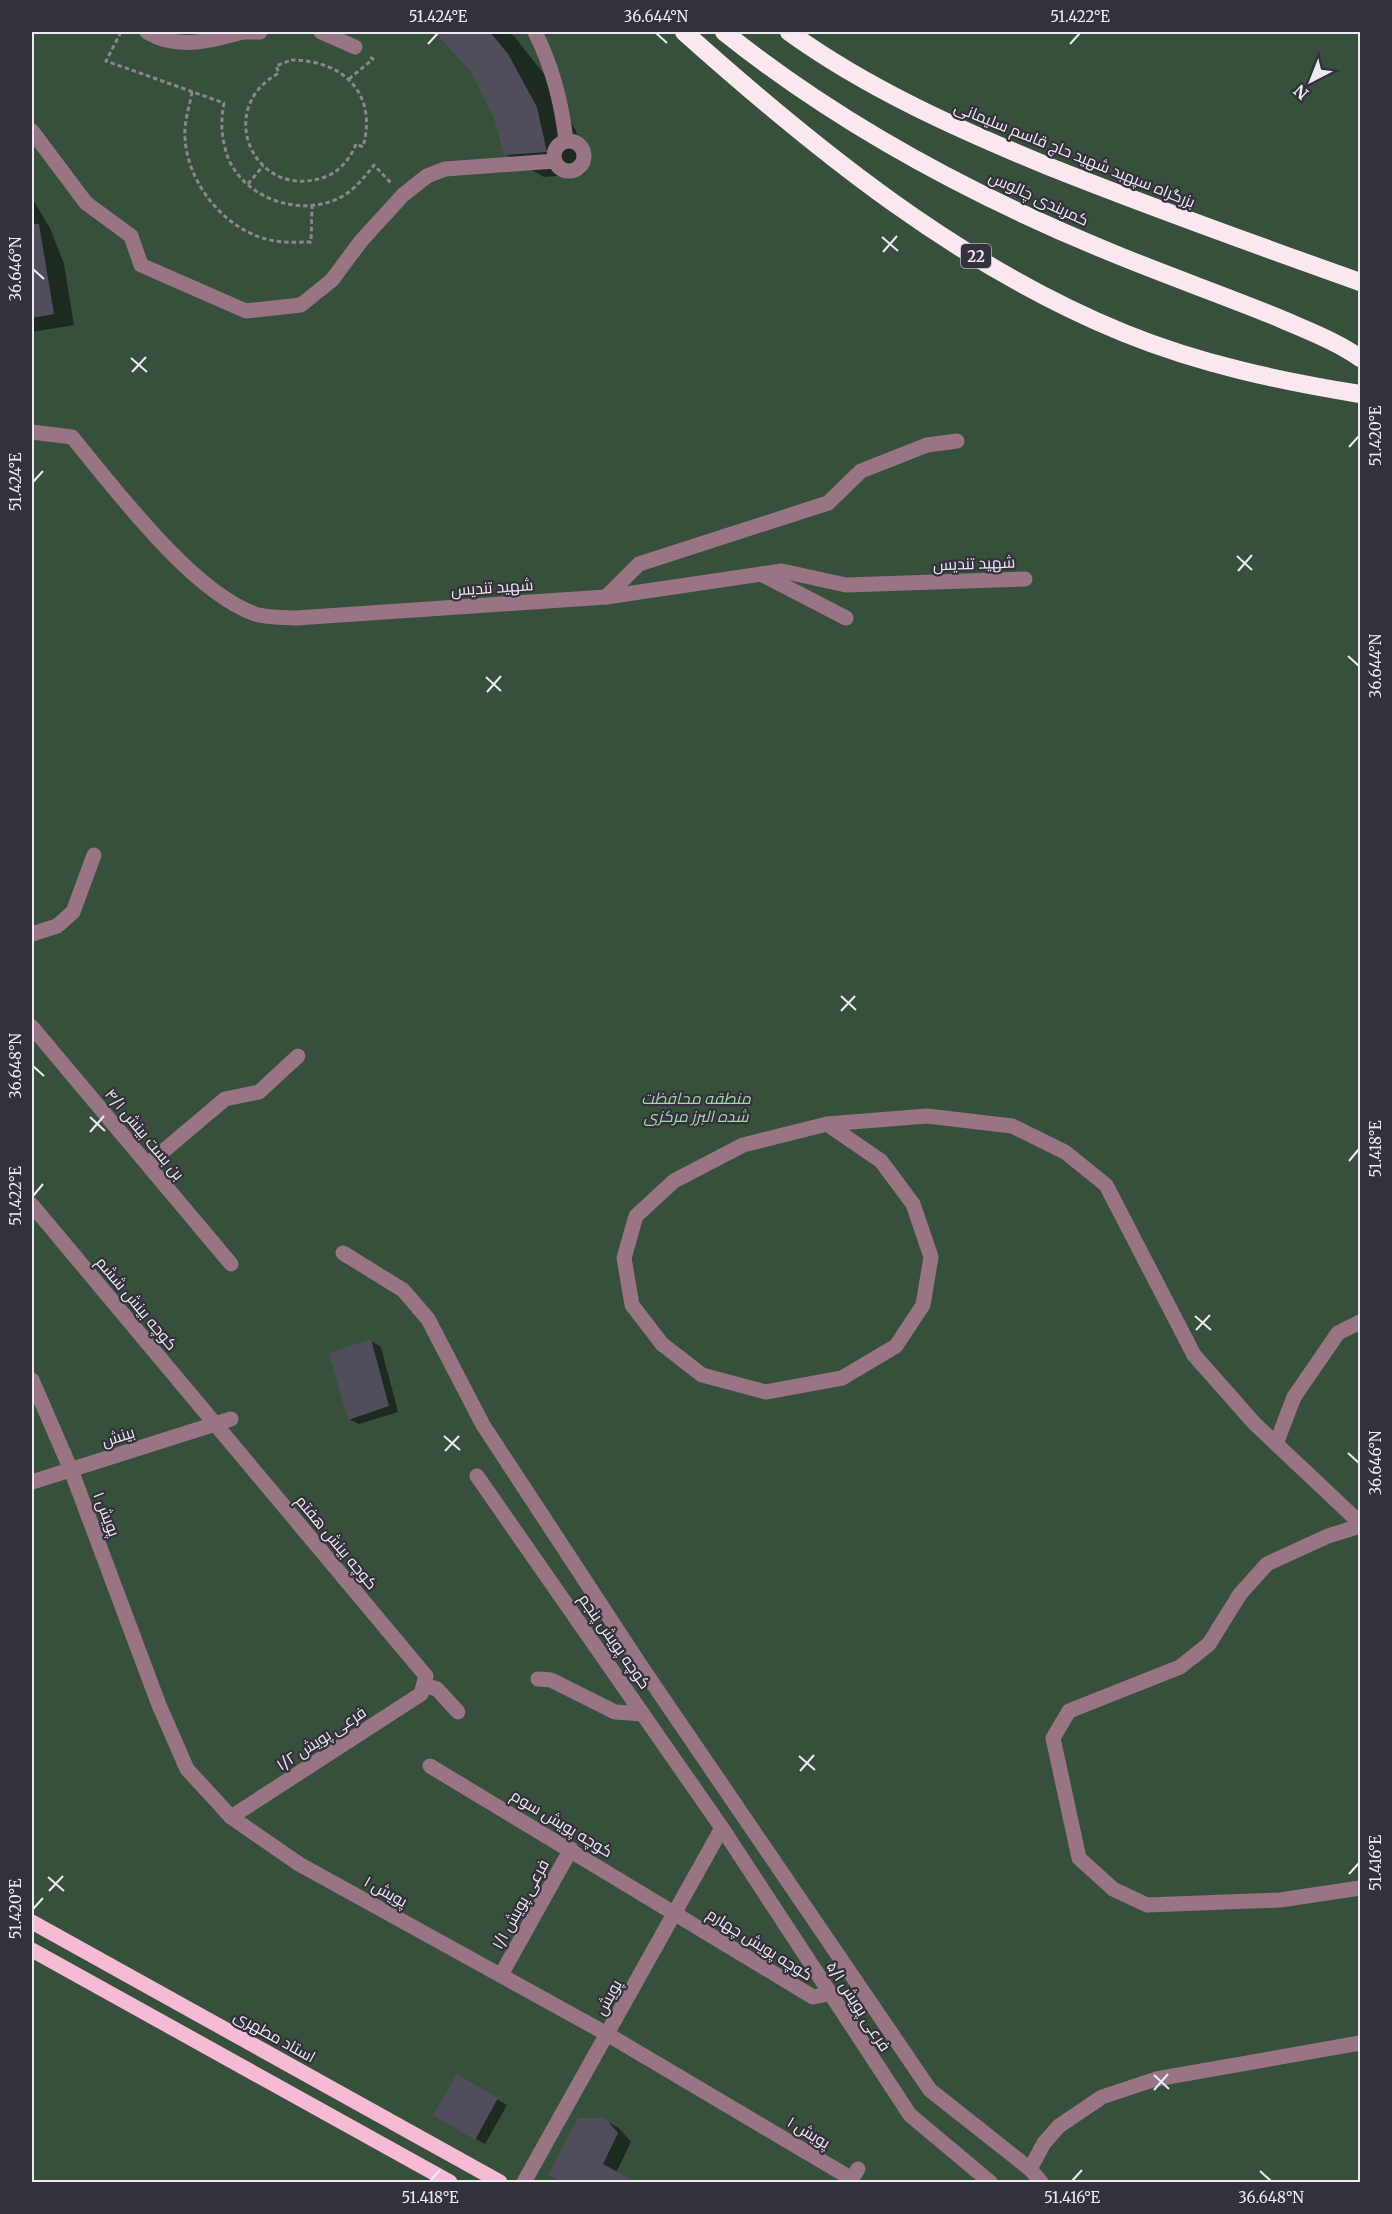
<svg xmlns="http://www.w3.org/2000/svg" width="1392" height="2214" viewBox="0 0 1392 2214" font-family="Merriweather,Cairo,serif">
	<rect width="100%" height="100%" fill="#34303c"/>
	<rect fill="#37503b" x="32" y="32" width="1328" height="2150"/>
	<g fill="#0007">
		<path d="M437 32H508L514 36 547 78 576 131 585 174 544 177 505 154 495 117 472 71Z"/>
		<path d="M32 198 50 228 64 264 74 325 32 332Z"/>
		<path d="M371 1341 381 1347 398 1412 359 1424 349 1419Z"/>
		<path d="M457 2076 507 2105 485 2144 435 2115Z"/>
		<path d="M605 2120 619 2128 631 2142 616 2173 633 2182H564L550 2174Z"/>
	</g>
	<g fill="#504e5a">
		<path d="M435 32H490L508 54 537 107 547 152 504 155 494 118 471 72Z"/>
		<path d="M32 224H39L54 314 32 318Z"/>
		<path d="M371 1339 389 1406 348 1420 329 1353Z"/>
		<path d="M457 2074 498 2098 475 2140 433 2115Z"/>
		<path d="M578 2118H605L618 2133 603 2164 636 2182H562L548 2175Z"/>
	</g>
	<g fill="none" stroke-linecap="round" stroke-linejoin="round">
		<g stroke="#898690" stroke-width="3" stroke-dasharray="4.5 3" stroke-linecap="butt">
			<path d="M121 32 106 61 224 103C221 119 221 132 225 148 236 195 295 218 337 199 353 192 363 179 374 165L391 183"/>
			<path d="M291 60C343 60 378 93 363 147L356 144C351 158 339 172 325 177 254 202 213 108 279 73L276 66Z"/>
			<path d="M349 79 373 59 368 56"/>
			<path d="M192 92C190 104 186 116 185 128 182 179 225 233 275 241 286 243 299 242 311 242L312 207"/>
			<path d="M248 184 263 166"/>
		</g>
		<g stroke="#997484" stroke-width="15">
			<path d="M147 32C177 50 211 41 242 32"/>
			<path d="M241 32H260"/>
			<path d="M321 32 355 47"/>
			<path d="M535 32C552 66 562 104 566 141"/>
			<path d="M32 131 86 203 131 236 141 265 246 311 301 305 332 280 361 241 403 195 427 176 445 169 555 161"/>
			<circle cx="569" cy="156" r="15"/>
			<path d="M32 432 72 437C116 490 191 591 255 614 267 618 284 617 296 618L606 597 782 571 846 585 1025 579"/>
			<path d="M761 574 846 618"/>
			<path d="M606 597 639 564 828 503 861 471 927 445 957 441"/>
			<path d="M32 934 57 926 73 912 94 855"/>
			<path d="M32 1027 231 1264"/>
			<path d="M827 1124 881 1161 913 1204 931 1257 923 1305 896 1346 842 1378 766 1392 702 1375 662 1344 632 1305 624 1258 636 1216 674 1181 743 1145 827 1124 927 1116 1012 1126 1065 1152 1106 1185 1194 1355 1254 1423 1360 1523"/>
			<path d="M148 1164 225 1099 259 1092 298 1056"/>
			<path d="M32 1205 426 1676 421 1694 231 1817"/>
			<path d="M343 1253 403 1290 428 1319 483 1425 643 1669 930 2090 1030 2169 1041 2182"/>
			<path d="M32 1380 71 1470 159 1705 187 1769 231 1817 299 1864 607 2034 852 2179 858 2169"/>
			<path d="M1276 1444 1294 1397 1338 1333 1360 1322"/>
			<path d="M477 1476 722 1828 910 2115 990 2182"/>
			<path d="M32 1482 231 1419"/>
			<path d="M1360 1526 1328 1536 1267 1564 1240 1594 1209 1644 1180 1667 1069 1711 1053 1738 1079 1858 1113 1889 1147 1905 1280 1900 1360 1888"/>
			<path d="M538 1679 551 1680 615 1712 643 1714"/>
			<path d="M424 1685 437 1689 458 1712"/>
			<path d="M430 1766 813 1997 829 1994"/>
			<path d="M501 1975 571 1849"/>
			<path d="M1030 2169 1044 2143 1059 2126 1102 2097 1156 2079 1360 2043"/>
			<path d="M524 2182 722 1828"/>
		</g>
		<g stroke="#f6bad5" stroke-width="15">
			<path d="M32 1922 500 2182"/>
			<path d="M32 1950 450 2182"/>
		</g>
		<g stroke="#fae7ef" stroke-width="18">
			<path d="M684 32C816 150 958 265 1124 333 1200 364 1280 381 1360 394"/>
			<path d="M724 32C839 124 973 196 1110 252 1165 275 1223 295 1279 318 1306 330 1336 341 1360 358"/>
			<path d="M789 32C868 89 960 130 1050 167 1153 208 1256 245 1360 282"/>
		</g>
	</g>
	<path fill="none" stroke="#edebf2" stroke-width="2" d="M656 33 667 43M428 44 438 33M1070 44 1080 33M882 237 898 251M883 252 897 236M33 269 44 279M131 358 147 372M132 372 146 357M1349 447 1359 436M33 482 43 471M1237 556 1252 570M1238 571 1252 555M1348 656 1359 666M486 677 501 691M487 692 501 676M841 996 856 1010M841 1011 855 996M33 1066 44 1076M90 1117 105 1131M90 1132 104 1116M1349 1161 1359 1149M33 1196 43 1184M1195 1316 1211 1330M1196 1330 1210 1315M444 1436 460 1450M445 1451 459 1436M1348 1453 1359 1463M799 1756 815 1770M800 1771 814 1755M1349 1874 1359 1863M48 1877 64 1891M49 1891 63 1876M33 1909 43 1898M1154 2075 1169 2089M1154 2090 1168 2074M1260 2171 1271 2181M430 2181 440 2170M1072 2181 1082 2170"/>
	<g text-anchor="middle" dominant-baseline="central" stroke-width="4.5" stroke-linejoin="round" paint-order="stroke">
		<rect fill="#34303c" stroke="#b6b3bb" stroke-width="1.5" x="961" y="244" width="30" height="24" rx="4.5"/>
		<g font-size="15" font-weight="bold" fill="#edebf2">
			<text x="976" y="256">22</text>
		</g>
		<g font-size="16" fill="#edebf2" stroke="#34303c">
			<text transform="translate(1075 154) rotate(22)">بزرگراه سپهبد شهید حاج قاسم سلیمانی</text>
			<text transform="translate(1039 198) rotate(25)">کمربندی چالوس</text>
			<text transform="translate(974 563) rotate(-2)">شهید تندیس</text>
			<text transform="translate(492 587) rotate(-4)">شهید تندیس</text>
			<text transform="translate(145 1134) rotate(50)">بن بست بینش ۴/۱</text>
			<text transform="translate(137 1303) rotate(50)">کوچه بینش ششم</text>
			<text transform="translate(118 1436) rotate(-17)">بینش</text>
			<text transform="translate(107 1514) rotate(69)">پویش ۱</text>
			<text transform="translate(337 1542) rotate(50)">کوچه بینش هفتم</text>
			<text transform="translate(615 1641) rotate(55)">کوچه پویش پنجم</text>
			<text transform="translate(321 1738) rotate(-33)">فرعی پویش ۱/۲</text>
			<text transform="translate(562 1823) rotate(31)">کوچه پویش سوم</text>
			<text transform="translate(386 1891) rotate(29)">پویش ۱</text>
			<text transform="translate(520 1904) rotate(-61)">فرعی پویش ۱/۱</text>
			<text transform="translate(760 1944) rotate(32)">کوچه پویش چهارم</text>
			<text transform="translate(608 1997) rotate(-61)">پویش</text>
			<text transform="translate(859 2006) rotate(57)">فرعی پویش ۵/۱</text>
			<text transform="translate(275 2036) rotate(29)">استاد مطهری</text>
			<text transform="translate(809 2132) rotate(31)">پویش ۱</text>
		</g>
		<g font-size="16" font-style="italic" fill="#a3d8ab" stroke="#34303c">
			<text x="696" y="1098">منطقه محافظت<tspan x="696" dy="18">شده البرز مرکزی</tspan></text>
		</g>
	</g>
	<rect width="1392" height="2214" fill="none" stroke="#34303c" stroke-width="66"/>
	<g transform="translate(1311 81) rotate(222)" stroke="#34303c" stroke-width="4.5" paint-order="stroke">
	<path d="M0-4.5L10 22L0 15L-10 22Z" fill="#edebf2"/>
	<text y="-9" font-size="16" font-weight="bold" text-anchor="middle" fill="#edebf2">N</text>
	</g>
	<rect x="33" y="33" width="1326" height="2148" fill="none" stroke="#edebf2" stroke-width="2"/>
	<g font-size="15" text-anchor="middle" fill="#edebf2">
		<text x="438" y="22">51.424°E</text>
		<text x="656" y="22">36.644°N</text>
		<text x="1080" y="22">51.422°E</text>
		<text transform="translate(16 269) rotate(-90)" y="5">36.646°N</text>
		<text transform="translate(1376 436) rotate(-90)" y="5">51.420°E</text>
		<text transform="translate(16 482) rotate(-90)" y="5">51.424°E</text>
		<text transform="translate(1376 666) rotate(-90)" y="5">36.644°N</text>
		<text transform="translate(16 1066) rotate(-90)" y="5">36.648°N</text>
		<text transform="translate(1376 1149) rotate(-90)" y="5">51.418°E</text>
		<text transform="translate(16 1196) rotate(-90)" y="5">51.422°E</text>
		<text transform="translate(1376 1463) rotate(-90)" y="5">36.646°N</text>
		<text transform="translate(1376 1863) rotate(-90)" y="5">51.416°E</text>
		<text transform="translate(16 1909) rotate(-90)" y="5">51.420°E</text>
		<text x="430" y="2203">51.418°E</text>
		<text x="1072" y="2203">51.416°E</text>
		<text x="1271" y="2203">36.648°N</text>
	</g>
</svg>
